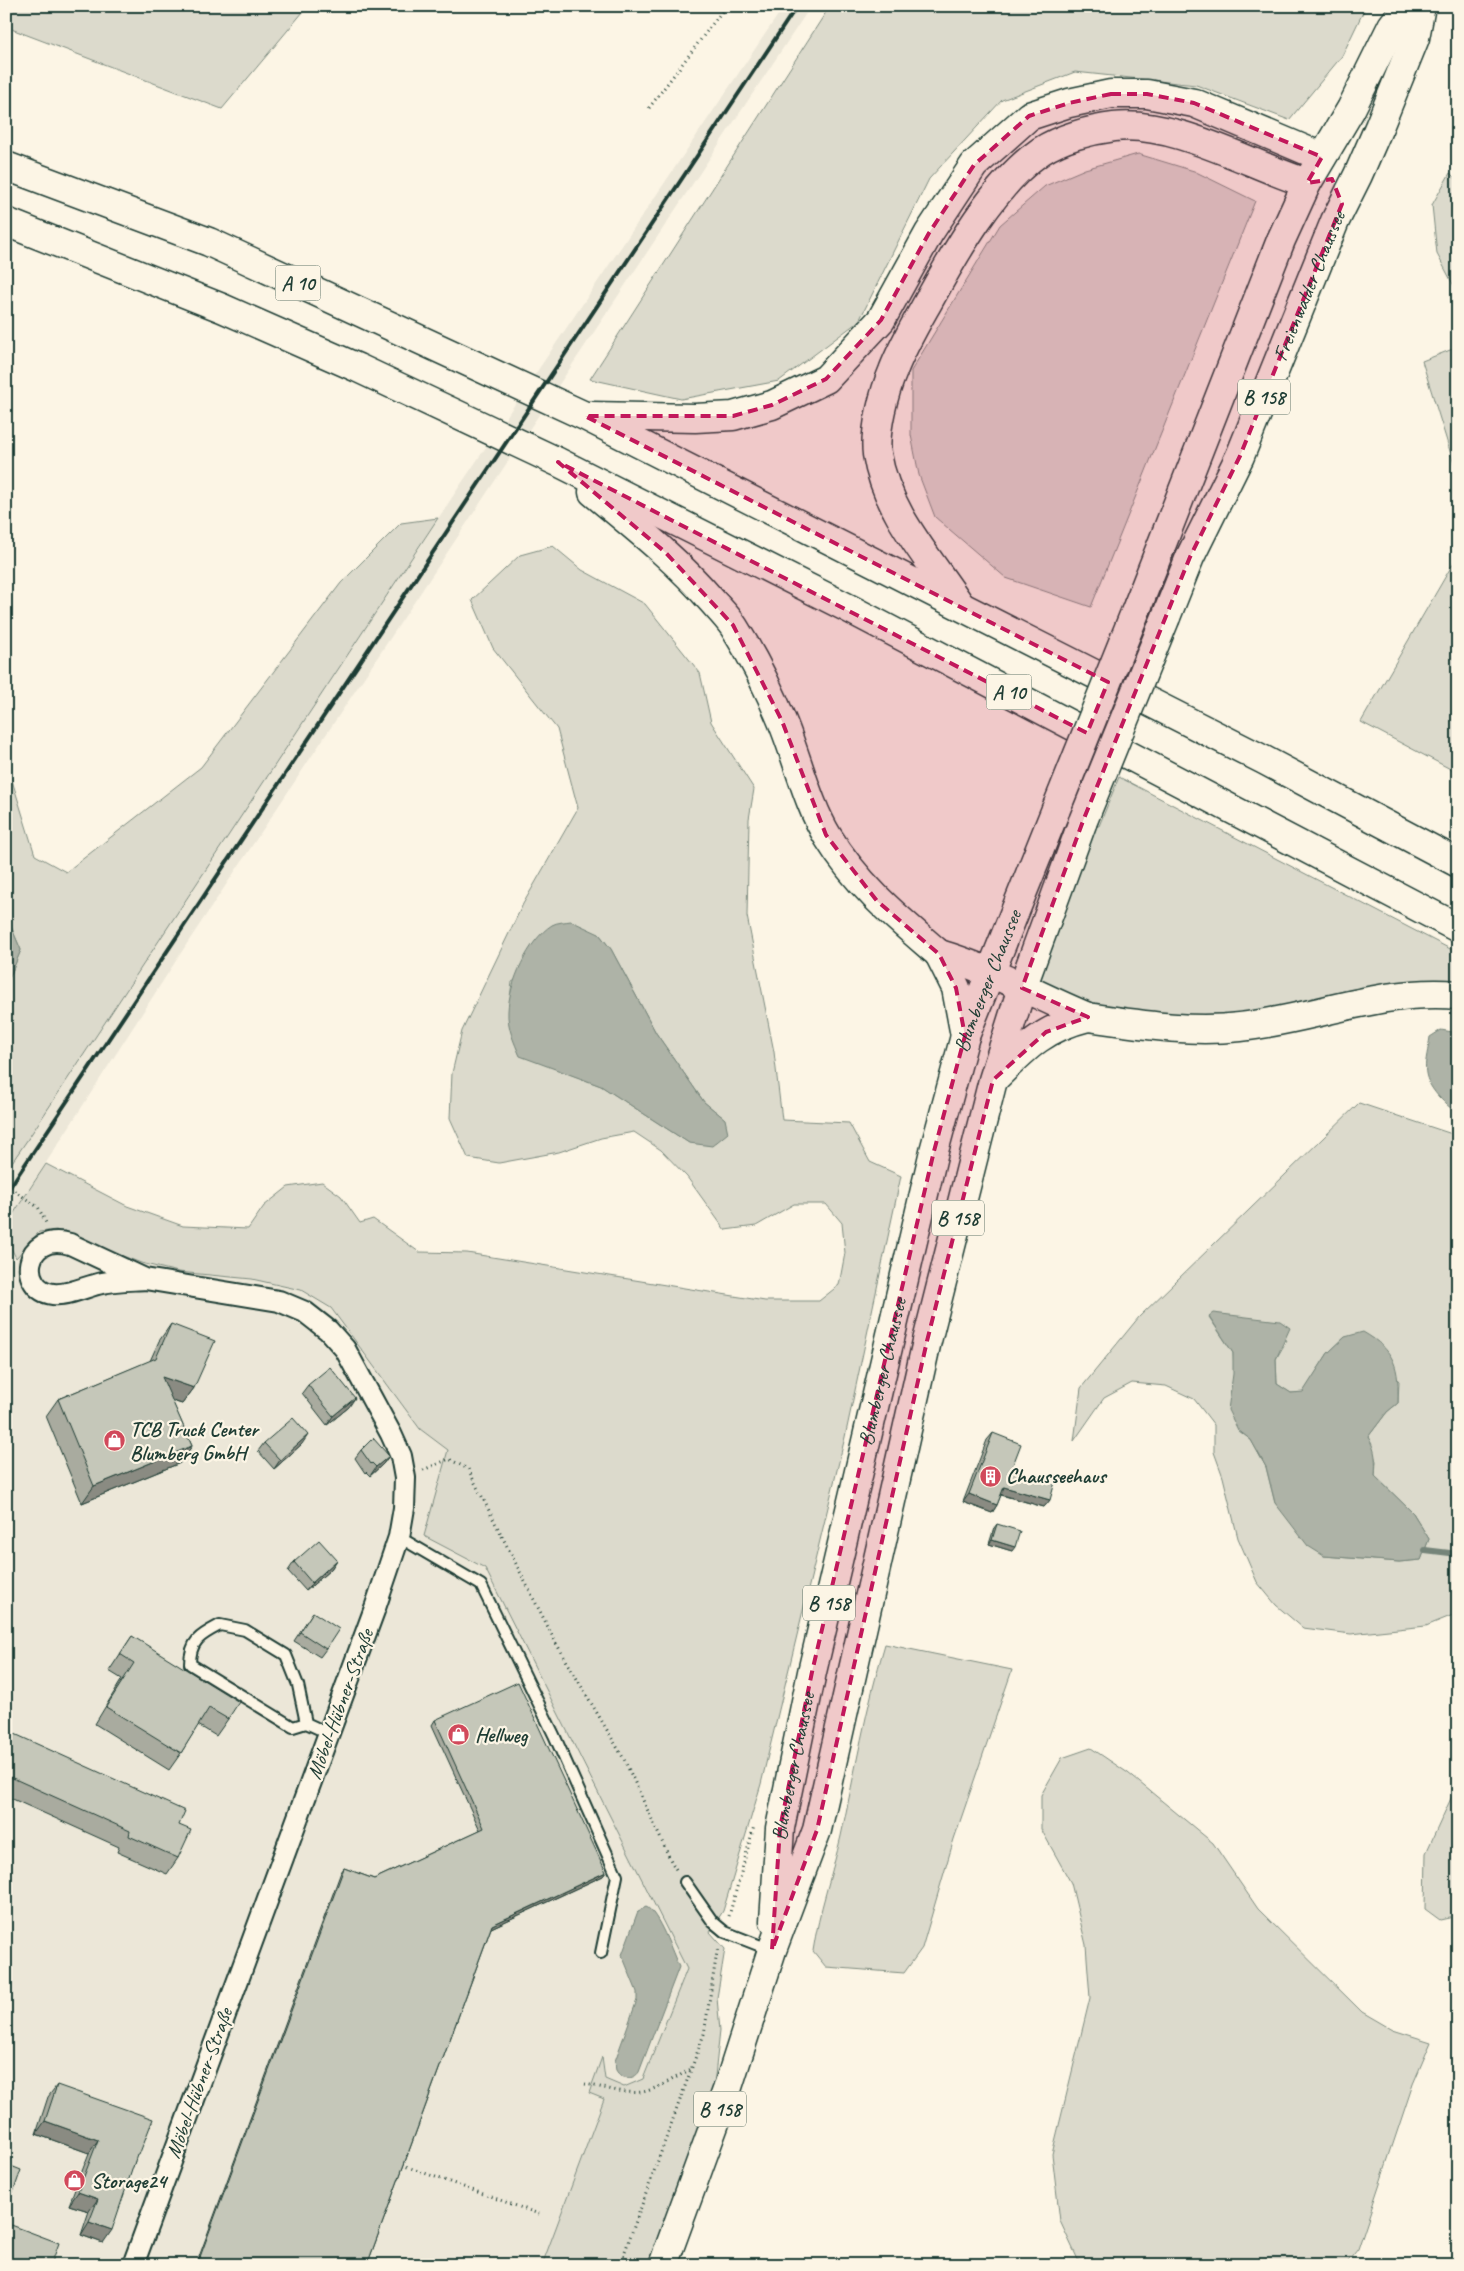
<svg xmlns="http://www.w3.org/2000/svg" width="1464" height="2271" viewBox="0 0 1464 2271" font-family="Caveat,sans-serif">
	<rect width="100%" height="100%" fill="#fcf5e5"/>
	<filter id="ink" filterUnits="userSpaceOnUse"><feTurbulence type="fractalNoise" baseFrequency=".02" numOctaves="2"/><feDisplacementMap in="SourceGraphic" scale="10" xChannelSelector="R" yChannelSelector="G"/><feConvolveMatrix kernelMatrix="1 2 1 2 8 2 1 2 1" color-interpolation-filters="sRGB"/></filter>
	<g filter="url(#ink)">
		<g fill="#ece7d8">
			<path d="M784 6H811L188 942 6 1225V1171L459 487Z"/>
			<path d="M56 1230 141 1263 252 1279 301 1290 331 1308 420 1429 449 1450 424 1536 485 1568 687 1969 643 2079 624 2087 605 2079 603 2058 604 2099 542 2265H6V1268L39 1232Z"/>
		</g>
		<g fill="#dcdacc" stroke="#7e8c80" fill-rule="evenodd">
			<path d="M6 6H308L222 109 6 27Z"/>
			<path d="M830 6H1366L1342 56 1289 120 1196 85 1075 72 1002 100 929 179 859 321 779 381 681 399 590 379Z"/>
			<path d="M1138 154 1194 171 1255 201 1091 607 1006 578 935 517 919 475 911 435V371L1000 225 1045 186 1085 169Z"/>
			<path d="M1450 173 1458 181V301L1454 286 1437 254 1432 205Z"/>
			<path d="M1458 347V477L1422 361Z"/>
			<path d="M438 518 30 1136 6 1171V986L21 950 6 915V761L35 855 66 872 201 767 341 583 401 523Z"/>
			<path d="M553 546 582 570 645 604 700 673 711 722 754 789 749 819 747 916 774 1052 782 1120 849 1123 870 1162 901 1176 845 1437 761 1784 723 1911 710 1932 725 1949 717 1998 720 2030 714 2085 648 2265H542L604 2099 589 2093 602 2057 605 2079 624 2087 643 2079 687 1969 485 1568 424 1536 448 1450 420 1429 331 1308 301 1290 252 1279 178 1272 141 1263 56 1230 39 1232 16 1258 6 1238V1225L46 1164 127 1206 183 1226 248 1229 264 1206 288 1187 322 1182 341 1196 360 1223 373 1219 419 1252 467 1253 765 1301H819L839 1285 845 1253 842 1223 826 1204H794L756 1226 725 1230 687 1177 661 1150 634 1132 601 1138 559 1152 499 1163 468 1158 450 1118 452 1073 462 1031 523 904 578 808 557 729 493 648 472 600 520 555ZM599 934 611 949 656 1033 704 1102 725 1119 689 1143 601 1086 520 1055C507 1025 508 1014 512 982Z"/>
			<path d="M1458 555V773L1361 722Z"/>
			<path d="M1119 777 1458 953V984L1202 1021 1101 1009 1041 984 1039 979 1095 825 1099 826Z"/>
			<path d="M1359 1103 1458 1136V1613L1426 1626 1351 1634 1303 1628 1276 1605 1257 1582 1238 1538 1223 1477 1214 1452V1425L1194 1399 1166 1386 1132 1383 1104 1398 1074 1441 1081 1388 1139 1317ZM1209 1317 1287 1340 1276 1359 1277 1384 1291 1393H1303L1328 1353 1345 1337 1399 1381 1398 1403 1387 1412 1368 1437 1376 1461 1375 1476 1413 1513 1429 1539 1421 1560 1399 1562 1324 1556 1275 1503 1266 1467 1251 1440 1238 1430 1233 1353Z"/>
			<path d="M885 1644 1012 1670 954 1839 922 1948 904 1973 826 1967 813 1951C819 1911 832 1875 841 1836 855 1772 866 1707 885 1644Z"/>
			<path d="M1091 1748 1128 1773 1213 1843 1258 1909 1362 2012 1393 2030 1431 2042 1413 2084 1358 2249 1345 2265 1080 2264 1060 2221 1052 2154 1090 1998 1086 1945 1071 1883 1041 1829V1795L1062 1758Z"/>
			<path d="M1458 1783V1916L1440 1920 1425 1909 1426 1853Z"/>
		</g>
		<g fill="#aeb3a7" stroke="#758479">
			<path d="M6 915 21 950 6 986Z"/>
			<path d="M571 921 599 934 611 949 656 1033 704 1102 725 1119 728 1133 712 1146 689 1143 601 1086 520 1056C514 1042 507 1027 508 1011 509 984 528 940 552 925 557 922 565 922 571 921Z"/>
			<path d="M1441 1030 1458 1033V1112C1449 1108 1445 1103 1439 1097 1419 1074 1426 1064 1430 1037Z"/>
			<path d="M1213 1313 1280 1321 1290 1328 1276 1359 1277 1384 1291 1393 1303 1392 1328 1353 1345 1337 1363 1332C1396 1351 1399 1367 1398 1403L1387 1412 1368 1437C1376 1450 1376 1461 1375 1476L1413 1513 1429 1539 1421 1560 1399 1562 1324 1556 1308 1546 1275 1503 1266 1467 1251 1440 1238 1430 1228 1410 1233 1374V1353L1209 1316Z"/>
			<path d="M646 1907C658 1911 673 1954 679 1967L639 2072C634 2080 621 2080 616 2070 615 2068 616 2064 615 2061L637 2000V1992L622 1955 638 1911Z"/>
		</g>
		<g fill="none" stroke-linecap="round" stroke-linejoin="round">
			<path stroke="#758479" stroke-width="6" d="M1425 1550 1458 1554"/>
			<defs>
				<g id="lane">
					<path d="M399 1537 481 1585 554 1735 617 1876 601 1953"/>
					<path d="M306 1723 298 1685 286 1655 245 1630 220 1625C201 1635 190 1640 190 1664L293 1727 306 1723 330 1734"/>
					<path d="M685 1882 713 1922 725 1932 771 1950"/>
				</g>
				<path id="street" d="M133 2265 375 1608 399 1537 404 1508 405 1478 401 1456 391 1434 345 1349 328 1330 305 1312 279 1301 145 1279 70 1244C22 1231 18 1290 53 1294 68 1296 87 1286 102 1283 116 1280 131 1280 145 1279"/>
				<g id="primary">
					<path d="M1138 605 1281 240 1307 183 1351 109 1392 26 1407 6"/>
					<path id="s1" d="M1166 617 1190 557 1240 456 1335 221 1358 175 1379 127 1415 38 1421 6"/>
					<path d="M939 954C991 969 1037 996 1088 1017"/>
					<path d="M939 954 956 988 965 1036"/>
					<path d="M996 1077C1027 1046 1044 1028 1088 1017"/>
					<path id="s2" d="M774 1921 780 1828 812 1672 934 1151 965 1036 1056 809"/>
					<path d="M663 2265 727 2090 772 1950 817 1830 927 1341 993 1080 1022 988 1083 821"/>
				</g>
				<g id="highway">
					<path d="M6 166 209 242 585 416 1264 760 1458 863"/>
					<path d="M6 222 222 308 358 368 558 462 850 609 1458 928"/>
					<path d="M591 416 695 418 733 416 772 405 826 379 881 320 929 233 974 165 1029 116 1069 103 1111 94H1147L1194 103 1322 157"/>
					<path d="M593 492C635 527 677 560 712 601 720 610 728 618 734 627 753 657 769 689 782 721 797 757 808 805 828 837 858 886 896 917 939 954"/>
					<path d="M960 605C929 558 886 511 877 454 874 431 884 392 893 371 902 347 915 325 928 302 955 253 994 183 1041 151 1061 138 1090 130 1114 127 1174 120 1250 165 1307 183"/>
					<path d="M1088 1017C1138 1024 1188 1033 1240 1027 1314 1019 1381 988 1458 995"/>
				</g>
			</defs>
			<use href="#lane" stroke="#1f3d34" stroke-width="14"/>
			<use href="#street" stroke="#1f3d34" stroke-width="24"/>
			<use href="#primary" stroke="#1f3d34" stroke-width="31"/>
			<use href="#highway" stroke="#1f3d34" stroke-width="31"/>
			<g stroke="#1f3d34" stroke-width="3" stroke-dasharray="1 4" stroke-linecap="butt">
				<path d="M649 108 726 6"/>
				<path d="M6 1185 38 1207 46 1223"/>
				<path d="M423 1470 449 1459 468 1469 556 1643 624 1759 671 1861 677 1871"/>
				<path d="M729 1916 754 1826"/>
				<path d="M585 2084C603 2087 629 2096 647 2091 663 2086 678 2076 693 2068"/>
				<path d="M402 2165 539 2214"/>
				<path d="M620 2265 704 2034 718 1946"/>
			</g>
			<use href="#lane" stroke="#fcf5e5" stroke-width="10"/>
			<use href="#street" stroke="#fcf5e5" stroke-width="20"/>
			<use href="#primary" stroke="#fcf5e5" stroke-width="28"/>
			<use href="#highway" stroke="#fcf5e5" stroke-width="28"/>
			<path stroke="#1f3d34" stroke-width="4" d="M6 1193 797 6"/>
			<defs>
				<g id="primary-bridge">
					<path d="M1056 809 1138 605"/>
					<path d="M1083 821 1166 617"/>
				</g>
			</defs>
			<use href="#primary-bridge" stroke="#1f3d34" stroke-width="31" stroke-linecap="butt"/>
			<use href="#primary-bridge" stroke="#fcf5e5" stroke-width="28"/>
		</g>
		<g fill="#a9ab9f" stroke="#1f3d34">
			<path d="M171 1324 194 1388 182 1404 172 1401 192 1446 180 1463 82 1503 46 1416 58 1399 150 1361 159 1341Z"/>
			<path d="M308 1385 349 1407 327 1425 302 1393Z"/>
			<path d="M993 1433 1011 1470 1050 1500 1044 1507 1001 1495 997 1505 992 1513 963 1502 987 1440Z"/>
			<path d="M264 1443 302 1444 274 1469 258 1451Z"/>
			<path d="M361 1450 389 1456 383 1464 370 1476 366 1472 365 1473 355 1458Z"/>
			<path d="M997 1524 1012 1551 989 1544 994 1528Z"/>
			<path d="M337 1560 331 1569 306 1591 288 1571 294 1562Z"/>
			<path d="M313 1612 326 1649 320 1657 294 1641Z"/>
			<path d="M132 1636 228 1719 216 1736 198 1725 181 1753 169 1770 95 1724 122 1679 109 1671Z"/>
			<path d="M435 1720 606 1872 603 1876 491 1928 367 2265H196L341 1872 344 1868 374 1879 480 1830 432 1725Z"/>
			<path d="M6 1730 179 1825 178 1858 167 1874 117 1852 119 1847 6 1796Z"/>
			<path d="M57 2085 135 2161 103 2243 81 2235 89 2211 69 2205 89 2153 36 2134 48 2097Z"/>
		</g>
		<g fill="#8a8b82" stroke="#1f3d34">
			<path d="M162 1377 194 1388 182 1404 150 1393Z"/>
			<path d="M355 1398 349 1407 327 1425 333 1416Z"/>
			<path d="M308 1435 302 1444 274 1469 280 1460Z"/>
			<path d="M192 1446 180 1463 82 1503 94 1486Z"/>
			<path d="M389 1456 383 1464 370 1476 376 1467Z"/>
			<path d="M1004 1487 1050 1500 1044 1507 999 1494Z"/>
			<path d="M969 1494 997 1505 992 1513 963 1502Z"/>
			<path d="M992 1540 1015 1547 1012 1551 989 1544Z"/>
			<path d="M337 1560 331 1569 306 1591 312 1583Z"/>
			<path d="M606 1872 603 1876 489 1929 492 1925Z"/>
			<path d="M45 2121 98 2140 89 2153 36 2134Z"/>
			<path d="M78 2192 98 2199 89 2211 69 2205Z"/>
			<path d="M89 2222 112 2230 103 2243 81 2235Z"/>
		</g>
		<g fill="#c5c7b9" stroke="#1f3d34">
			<path d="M171 1324 215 1341 194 1388 162 1377 192 1446 94 1486 58 1399 156 1358Z"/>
			<path d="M330 1367 355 1398 333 1416 308 1385Z"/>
			<path d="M293 1418 308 1435 280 1460 264 1443Z"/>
			<path d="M993 1433 1021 1444 1011 1470 1055 1482 1050 1500 1004 1487 997 1505 969 1494Z"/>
			<path d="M373 1438 389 1456 376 1467 372 1463 371 1464 361 1450Z"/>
			<path d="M997 1524 1020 1531 1015 1547 992 1540Z"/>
			<path d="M319 1540 337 1560 312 1583 294 1562Z"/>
			<path d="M313 1612 339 1629 326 1649 300 1632Z"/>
			<path d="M132 1636 239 1702 228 1719 209 1708 181 1753 106 1707 134 1663 120 1654Z"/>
			<path d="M518 1682 606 1872 492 1925 367 2265H197L344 1868 374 1879 484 1828 435 1720Z"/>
			<path d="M6 1730 185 1811 179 1825 191 1830 178 1858 129 1836 130 1831 6 1775Z"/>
			<path d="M57 2085 153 2119 139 2155H137L112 2230 89 2222 98 2199 78 2192 98 2140 45 2121Z"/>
			<path d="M6 2137 10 2139 6 2148Z"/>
			<path d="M6 2164 21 2170 6 2213Z"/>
			<path d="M6 2223 59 2243 51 2265H6Z"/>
		</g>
	</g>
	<path fill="#c2185b" fill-opacity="0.2" stroke="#c2185b" stroke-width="4" stroke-dasharray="10 6" stroke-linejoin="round" d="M1111 94H1147L1194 103 1322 157 1307 183 1332 179 1342 204 1240 456 1190 557 1083 821 1022 988 1088 1017 1046 1032 993 1080 927 1341 817 1830 772 1950 780 1828 812 1672 934 1151 965 1036 956 988 939 954 877 901 826 835 782 721 733 625 665 552 558 462 1087 733 1108 682 585 416H733L772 405 826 379 881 320 929 233 974 165 1029 116 1069 103Z"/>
	<defs>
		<symbol id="shop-disc" viewBox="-11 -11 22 22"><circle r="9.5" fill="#d1495b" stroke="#fcf5e5"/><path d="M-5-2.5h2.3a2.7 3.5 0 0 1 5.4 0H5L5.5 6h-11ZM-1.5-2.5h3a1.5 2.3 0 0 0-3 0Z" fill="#fff"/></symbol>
		<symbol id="building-disc" viewBox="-11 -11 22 22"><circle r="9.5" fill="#d1495b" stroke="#fcf5e5"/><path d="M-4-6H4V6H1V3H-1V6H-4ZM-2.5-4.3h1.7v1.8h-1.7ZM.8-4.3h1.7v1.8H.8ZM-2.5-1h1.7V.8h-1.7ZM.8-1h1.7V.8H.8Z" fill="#fff"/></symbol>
	</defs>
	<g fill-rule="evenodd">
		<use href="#shop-disc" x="102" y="1428" width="25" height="25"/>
		<use href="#building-disc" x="978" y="1464" width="25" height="25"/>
		<use href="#shop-disc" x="446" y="1722" width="25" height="25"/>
		<use href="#shop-disc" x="62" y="2168" width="25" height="25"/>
	</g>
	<g text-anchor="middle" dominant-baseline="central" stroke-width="4.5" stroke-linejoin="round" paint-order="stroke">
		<g fill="#fcf5e5" stroke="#617469" stroke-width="1">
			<rect x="275.5" y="265.5" width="45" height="35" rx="4"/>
			<rect x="1238" y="379.5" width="52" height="35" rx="4"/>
			<rect x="986.5" y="674.5" width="45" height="35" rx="4"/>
			<rect x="932" y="1200.5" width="52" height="35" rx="4"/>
			<rect x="803" y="1585.5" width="52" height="35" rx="4"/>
			<rect x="694" y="2091.5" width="52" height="35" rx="4"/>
		</g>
		<g font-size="20" font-weight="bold" fill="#1f3d34">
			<text x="298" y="283">A 10</text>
			<text x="1264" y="397">B 158</text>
			<text x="1009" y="692">A 10</text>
			<text x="958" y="1218">B 158</text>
			<text x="829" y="1603">B 158</text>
			<text x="720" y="2109">B 158</text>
		</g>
		<g font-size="21" fill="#1f3d34" stroke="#fcf5e5">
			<text stroke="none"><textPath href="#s1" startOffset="361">Freienwalder Chaussee</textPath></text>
			<text stroke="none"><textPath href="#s2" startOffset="966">Blumberger Chaussee</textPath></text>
			<text stroke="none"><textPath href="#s2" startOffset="561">Blumberger Chaussee</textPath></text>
			<text transform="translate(340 1704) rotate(-70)">Möbel-Hübner-Straße</text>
			<text stroke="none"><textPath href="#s2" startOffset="156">Blumberger Chaussee</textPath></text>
			<text transform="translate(199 2083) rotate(-70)">Möbel-Hübner-Straße</text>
		</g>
		<g font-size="21" font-weight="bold" fill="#1f3d34" stroke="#fcf5e5" text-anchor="start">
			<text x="130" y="1429">TCB Truck Center<tspan x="130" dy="24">Blumberg GmbH</tspan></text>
			<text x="1006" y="1476">Chausseehaus</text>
			<text x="475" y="1735">Hellweg</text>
			<text x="91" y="2181">Storage24</text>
		</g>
	</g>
	<rect width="1464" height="2271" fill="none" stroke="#fcf5e5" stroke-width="25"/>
	<rect x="12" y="12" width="1439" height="2246" fill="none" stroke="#1f3d34" stroke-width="2" filter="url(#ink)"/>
</svg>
